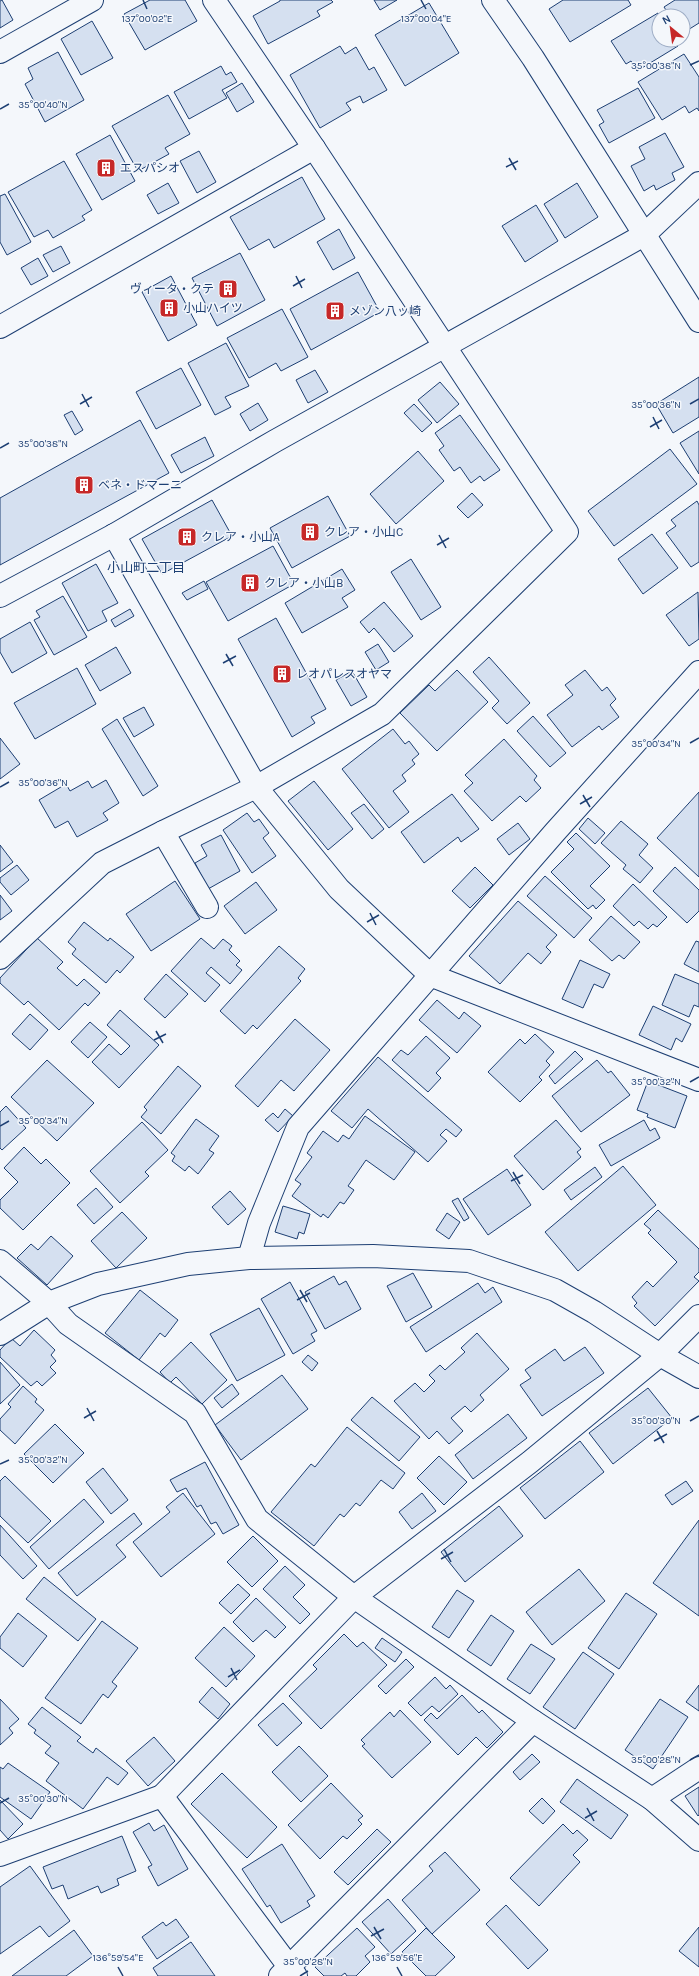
<svg xmlns="http://www.w3.org/2000/svg" width="699" height="1976" viewBox="0 0 699 1976" font-family="Karla,'Noto Sans JP',sans-serif">
	<rect width="100%" height="100%" fill="#f4f7fb"/>
	<g fill="#d5e0f0" stroke="#1d3f73">
		<path d="M2 0 13 20 0 28V1Z"/>
		<path d="M150 0H185L197 21 145 50 124 14Z"/>
		<path d="M280 0H331L333 2 317 11 320 16 268 44 253 16 280 1Z"/>
		<path d="M374 0H397L380 10Z"/>
		<path d="M563 0H628L631 5 570 42 549 9Z"/>
		<path d="M675 0H699V23L683 33V16H670L664 7Z"/>
		<path d="M429 3 459 53 405 86 375 35Z"/>
		<path d="M658 13 660 16 659 40H674L678 46 637 71 631 61 626 64 611 41Z"/>
		<path d="M92 21 113 58 81 75 61 39Z"/>
		<path d="M340 46 345 54 356 47 369 70 374 67 387 90 363 103 360 96 346 103 351 110 320 128 290 75Z"/>
		<path d="M58 52 84 100 45 122 25 84 33 79 28 68Z"/>
		<path d="M684 54 699 77V111L697 108 689 113 685 106 662 120 638 82Z"/>
		<path d="M221 66 226 75 231 72 237 82 222 90 227 98 189 119 174 92Z"/>
		<path d="M242 83 254 102 237 112 226 93Z"/>
		<path d="M638 88 655 118 609 143 599 125 604 122 597 110Z"/>
		<path d="M168 95 190 134 165 148 169 154 138 171 112 126Z"/>
		<path d="M665 133 684 167 672 173 675 180 656 190 654 185 644 191 631 166 645 159 639 147Z"/>
		<path d="M110 135 135 181 102 200 76 154Z"/>
		<path d="M199 151 216 182 197 193 180 161Z"/>
		<path d="M64 161 92 210 82 216 85 220 53 238 48 230 34 237 8 192Z"/>
		<path d="M302 177 325 219 274 248 269 239 249 250 230 217Z"/>
		<path d="M168 183 179 203 158 214 147 195Z"/>
		<path d="M577 183 598 217 565 238 544 204Z"/>
		<path d="M5 194 31 242 7 255 0 242V196Z"/>
		<path d="M536 205 558 241 525 262 502 226Z"/>
		<path d="M339 229 355 258 333 270 317 242Z"/>
		<path d="M61 246 70 263 53 272 43 255Z"/>
		<path d="M240 253 265 300 217 326 192 278Z"/>
		<path d="M38 258 48 276 31 285 21 268Z"/>
		<path d="M358 272 380 312 311 350 290 309Z"/>
		<path d="M171 276 197 325 168 341 142 292Z"/>
		<path d="M282 309 308 357 281 371 276 363 249 378 227 338Z"/>
		<path d="M226 343 249 386 225 397 231 407 215 415 188 363Z"/>
		<path d="M181 368 201 405 156 429 136 392Z"/>
		<path d="M315 370 328 392 308 403 296 380Z"/>
		<path d="M699 377V417L673 433 656 404Z"/>
		<path d="M440 382 459 404 437 423 418 400Z"/>
		<path d="M258 403 268 420 250 431 240 414Z"/>
		<path d="M414 404 432 423 422 432 404 413Z"/>
		<path d="M72 411 83 430 75 435 64 415Z"/>
		<path d="M460 415 500 470 484 481 480 476 471 483 460 467 454 471 439 450 444 446 435 433Z"/>
		<path d="M140 420 169 473 0 565V498Z"/>
		<path d="M699 431V474L680 443Z"/>
		<path d="M205 437 214 456 181 473 171 455Z"/>
		<path d="M670 449 697 484 614 546 588 511Z"/>
		<path d="M418 451 444 481 396 524 370 494Z"/>
		<path d="M472 493 483 505 468 518 457 507Z"/>
		<path d="M328 496 350 536 292 568 270 528Z"/>
		<path d="M212 500 232 536 162 574 142 539Z"/>
		<path d="M697 501 699 505V562L691 567 666 533 676 526 671 520Z"/>
		<path d="M652 534 678 568 643 594 618 559Z"/>
		<path d="M273 546 294 584 228 621 206 582Z"/>
		<path d="M411 559 441 607 421 620 391 572Z"/>
		<path d="M96 564 118 603 102 611 107 621 88 631 62 583Z"/>
		<path d="M342 569 355 590 342 598 348 607 302 633 285 603Z"/>
		<path d="M204 581 208 589 187 600 182 593Z"/>
		<path d="M698 592 699 639 689 646 666 615Z"/>
		<path d="M63 596 87 637 54 655 34 620 40 617 36 611Z"/>
		<path d="M384 602 413 636 394 652 374 628 369 633 360 622Z"/>
		<path d="M130 609 134 616 115 627 111 620Z"/>
		<path d="M276 618 326 709 311 717 315 723 292 737 238 639Z"/>
		<path d="M30 622 47 653 12 673 0 652V639Z"/>
		<path d="M378 644 389 662 376 670 365 652Z"/>
		<path d="M116 647 131 673 100 691 85 665Z"/>
		<path d="M489 657 530 703 507 724 492 708 499 701 473 672Z"/>
		<path d="M77 668 96 704 35 739 14 703Z"/>
		<path d="M457 670 488 702 437 751 400 713 429 685 435 691Z"/>
		<path d="M585 670 602 691 607 687 616 699 610 705 619 717 602 730 599 726 572 747 547 715 573 695 565 685Z"/>
		<path d="M352 671 367 697 351 706 336 680Z"/>
		<path d="M144 707 154 725 134 737 123 718Z"/>
		<path d="M533 716 566 753 550 767 517 731Z"/>
		<path d="M117 719 158 786 143 796 102 729Z"/>
		<path d="M393 729 405 744 409 741 419 754 412 760 415 764 402 775 406 781 393 791 409 812 389 828 342 769Z"/>
		<path d="M0 738 20 764 0 779Z"/>
		<path d="M504 739 537 776 534 780 541 788 526 802 520 796 492 821 464 791 473 783 465 775Z"/>
		<path d="M106 780 119 803 103 813 108 820 77 837 68 821 55 828 39 800 66 784 70 791 88 781 92 788Z"/>
		<path d="M314 781 353 829 328 850 288 801Z"/>
		<path d="M699 792V877L657 838Z"/>
		<path d="M452 794 479 829 461 842 458 837 424 863 401 832Z"/>
		<path d="M364 804 384 829 372 839 351 813Z"/>
		<path d="M247 813 254 822 259 819 269 833 263 838 276 856 252 873 223 830Z"/>
		<path d="M588 818 605 833 595 844 579 829Z"/>
		<path d="M621 821 648 844 639 855 653 868 640 883 623 869 626 865 601 843Z"/>
		<path d="M518 823 530 839 509 855 497 839Z"/>
		<path d="M576 833 610 866 590 886 605 900 596 909 593 905 588 909 551 872 574 849 567 842Z"/>
		<path d="M221 835 240 871 208 889 195 863 207 856 201 845Z"/>
		<path d="M0 845 13 862 0 872Z"/>
		<path d="M17 865 29 880 11 895 0 882V878Z"/>
		<path d="M475 867 493 885 470 908 452 891Z"/>
		<path d="M675 867 699 890V911L687 923 653 891Z"/>
		<path d="M545 876 592 918 574 938 527 896Z"/>
		<path d="M175 881 200 919 151 951 126 914Z"/>
		<path d="M256 882 277 910 245 934 224 906Z"/>
		<path d="M633 884 667 917 657 927 653 924 648 929 639 921 634 926 613 906Z"/>
		<path d="M0 895 12 911 0 920Z"/>
		<path d="M518 901 557 935 546 947 551 952 541 964 528 953 500 984 469 956Z"/>
		<path d="M611 916 640 942 624 959 619 955 612 961 589 940Z"/>
		<path d="M84 922 108 941 110 938 134 957 120 973 117 970 106 983 72 954 76 949 68 942Z"/>
		<path d="M37 938 63 962 57 968 77 986 84 979 100 993 88 1006 85 1003 59 1030 28 1001 24 1005 0 983V978Z"/>
		<path d="M201 938 214 949 223 939 232 946 229 950 240 961 236 965 242 970 230 984 211 967 206 973 220 985 205 1002 171 971Z"/>
		<path d="M696 941 699 942V972L684 964Z"/>
		<path d="M279 946 305 969 298 978 301 981 257 1029 253 1025 245 1034 220 1011Z"/>
		<path d="M580 960 610 974 603 988 594 984 583 1008 562 999Z"/>
		<path d="M166 974 188 994 165 1018 144 999Z"/>
		<path d="M675 974 699 984V1007L694 1005 689 1017 662 1005Z"/>
		<path d="M437 1000 459 1019 464 1012 481 1026 457 1053 419 1020Z"/>
		<path d="M653 1006 691 1024 682 1042 676 1038 671 1050 639 1035Z"/>
		<path d="M120 1010 159 1045 119 1088 92 1062 109 1044 121 1055 130 1046 107 1025Z"/>
		<path d="M30 1014 48 1030 30 1050 12 1034Z"/>
		<path d="M295 1019 330 1050 294 1091 281 1080 258 1107 235 1086Z"/>
		<path d="M90 1022 107 1037 88 1058 71 1042Z"/>
		<path d="M535 1034 554 1052 546 1061 550 1065 539 1077 542 1080 520 1102 488 1072 520 1039 525 1044Z"/>
		<path d="M426 1036 450 1058 436 1073 441 1078 428 1092 392 1060 401 1050 408 1055Z"/>
		<path d="M575 1051 583 1059 555 1084 549 1076Z"/>
		<path d="M378 1057 462 1130 456 1137 446 1129 440 1135 447 1141 428 1162 368 1109 352 1128 331 1111Z"/>
		<path d="M47 1060 94 1103 57 1141 11 1097Z"/>
		<path d="M597 1060 608 1073 611 1071 630 1095 581 1132 552 1096Z"/>
		<path d="M178 1066 201 1086 161 1134 141 1117 147 1110 144 1107Z"/>
		<path d="M648 1081 687 1096 675 1128 647 1117 648 1114 637 1110Z"/>
		<path d="M6 1106 26 1128 2 1150 0 1148V1112Z"/>
		<path d="M285 1109 293 1116 278 1132 265 1120 273 1113 278 1118Z"/>
		<path d="M365 1116 415 1152 394 1180 366 1160 348 1186 354 1190 344 1204 340 1202 328 1218 323 1214 321 1217 292 1196 301 1184 295 1180 312 1157 307 1153 323 1131 338 1142 343 1135 349 1139Z"/>
		<path d="M196 1119 219 1136 209 1150 214 1153 198 1174 189 1166 185 1171 172 1161 175 1156 171 1153Z"/>
		<path d="M556 1120 581 1149 577 1152 581 1157 543 1190 514 1156Z"/>
		<path d="M644 1120 650 1131 655 1128 660 1138 611 1166 599 1145Z"/>
		<path d="M142 1122 168 1150 145 1172 149 1176 120 1203 90 1171Z"/>
		<path d="M24 1147 41 1164 46 1159 70 1183 23 1230 0 1208V1200L18 1182 4 1168Z"/>
		<path d="M623 1166 656 1205 578 1271 545 1232Z"/>
		<path d="M595 1167 602 1177 571 1200 564 1190Z"/>
		<path d="M507 1169 531 1205 488 1235 463 1199Z"/>
		<path d="M96 1188 113 1207 94 1224 77 1205Z"/>
		<path d="M230 1191 246 1209 228 1225 212 1207Z"/>
		<path d="M458 1198 469 1218 464 1221 452 1201Z"/>
		<path d="M283 1206 310 1214 304 1234 299 1232 297 1239 275 1232Z"/>
		<path d="M658 1210 699 1249V1272L694 1277 699 1281 655 1326 634 1306 637 1303 632 1297 647 1281 653 1287 677 1262 648 1233 651 1230 644 1224Z"/>
		<path d="M122 1212 147 1238 116 1268 91 1241Z"/>
		<path d="M447 1213 460 1222 449 1239 436 1230Z"/>
		<path d="M51 1236 73 1256 47 1285 17 1258 31 1244 38 1250Z"/>
		<path d="M413 1273 432 1307 406 1322 387 1286Z"/>
		<path d="M334 1276 339 1285 346 1281 361 1309 325 1329 305 1292Z"/>
		<path d="M290 1282 317 1331 311 1334 315 1341 293 1354 261 1299Z"/>
		<path d="M478 1283 485 1293 493 1287 502 1302 426 1352 410 1327Z"/>
		<path d="M140 1290 178 1320 165 1337 160 1333 139 1360 105 1333Z"/>
		<path d="M259 1308 285 1355 237 1381 210 1334Z"/>
		<path d="M34 1330 55 1350 51 1355 56 1361 50 1367 56 1373 42 1386 37 1381 31 1386 0 1357V1350L11 1338 20 1346Z"/>
		<path d="M477 1333 509 1369 480 1395 484 1400 471 1412 465 1406 451 1418 463 1431 449 1444 437 1431 429 1439 394 1401 415 1383 424 1392 435 1381 429 1375 440 1365 445 1370 465 1352 461 1348Z"/>
		<path d="M191 1342 227 1380 202 1404 176 1377 170 1383 160 1372Z"/>
		<path d="M585 1347 604 1373 542 1416 520 1385 531 1378 525 1370 555 1349 564 1361Z"/>
		<path d="M308 1355 318 1363 312 1371 302 1362Z"/>
		<path d="M0 1362 20 1385 0 1404Z"/>
		<path d="M282 1375 308 1409 241 1460 215 1425Z"/>
		<path d="M232 1384 239 1394 222 1408 214 1398Z"/>
		<path d="M23 1386 37 1399 35 1402 44 1410 15 1444 0 1430V1419L11 1407 8 1404Z"/>
		<path d="M648 1388 672 1418 613 1464 589 1433Z"/>
		<path d="M372 1397 420 1437 399 1461 351 1420Z"/>
		<path d="M508 1414 527 1438 473 1479 455 1455Z"/>
		<path d="M55 1424 84 1453 53 1483 24 1454Z"/>
		<path d="M347 1427 405 1473 393 1489 381 1480 360 1506 356 1503 344 1517 340 1514 314 1546 271 1512 311 1464 315 1467Z"/>
		<path d="M580 1441 604 1472 545 1519 520 1488Z"/>
		<path d="M439 1456 467 1482 444 1505 417 1478Z"/>
		<path d="M205 1462 239 1525 223 1534 216 1522 211 1524 201 1505 197 1507 186 1488 177 1492 170 1480Z"/>
		<path d="M103 1468 128 1500 111 1514 86 1482Z"/>
		<path d="M5 1476 51 1521 28 1543 0 1516V1481Z"/>
		<path d="M686 1481 693 1491 672 1505 665 1495Z"/>
		<path d="M183 1493 215 1534 161 1577 133 1542 170 1512 166 1507Z"/>
		<path d="M422 1493 436 1511 412 1529 399 1512Z"/>
		<path d="M84 1499 104 1522 49 1569 30 1547Z"/>
		<path d="M499 1506 523 1536 465 1582 441 1552Z"/>
		<path d="M134 1513 142 1524 116 1545 126 1557 77 1596 58 1573Z"/>
		<path d="M699 1520V1616L653 1583Z"/>
		<path d="M0 1525 37 1566 23 1579 0 1555Z"/>
		<path d="M253 1536 278 1561 252 1587 227 1562Z"/>
		<path d="M285 1566 305 1585 293 1597 310 1614 300 1624 263 1589Z"/>
		<path d="M579 1569 605 1601 552 1645 526 1612Z"/>
		<path d="M44 1577 96 1619 78 1641 26 1599Z"/>
		<path d="M238 1584 250 1595 231 1614 219 1603Z"/>
		<path d="M457 1590 474 1601 449 1638 432 1627Z"/>
		<path d="M626 1593 657 1614 619 1669 588 1648Z"/>
		<path d="M256 1598 286 1627 275 1638 266 1630 253 1642 233 1622Z"/>
		<path d="M18 1613 47 1636 23 1667 0 1648V1637Z"/>
		<path d="M491 1615 514 1631 491 1666 467 1650Z"/>
		<path d="M102 1621 138 1648 112 1682 117 1686 108 1698 103 1694 81 1724 45 1698Z"/>
		<path d="M224 1627 255 1656 226 1687 195 1658Z"/>
		<path d="M344 1634 357 1647 363 1642 387 1665 321 1729 289 1696 317 1669 313 1665Z"/>
		<path d="M382 1638 402 1652 395 1662 375 1648Z"/>
		<path d="M531 1644 555 1659 530 1694 507 1679Z"/>
		<path d="M583 1652 614 1674 575 1729 543 1707Z"/>
		<path d="M406 1659 414 1667 386 1694 378 1686Z"/>
		<path d="M435 1677 446 1689 450 1685 458 1694 439 1712 432 1706 421 1716 408 1703Z"/>
		<path d="M699 1685V1711L686 1702Z"/>
		<path d="M212 1687 230 1704 218 1719 199 1702Z"/>
		<path d="M462 1695 479 1713 482 1710 503 1732 487 1748 476 1737 458 1755 424 1720 431 1713 437 1719Z"/>
		<path d="M0 1699 19 1719 9 1728 13 1733 0 1745Z"/>
		<path d="M660 1699 688 1717 653 1769 625 1750Z"/>
		<path d="M283 1703 302 1723 277 1746 258 1725Z"/>
		<path d="M42 1707 81 1737 77 1741 93 1753 96 1748 128 1773 118 1785 107 1777 83 1809 46 1781 59 1763 45 1753 51 1746 34 1733 36 1730 28 1724Z"/>
		<path d="M400 1710 431 1742 392 1778 362 1746 365 1744 361 1740 390 1712 394 1717Z"/>
		<path d="M154 1737 175 1761 148 1786 126 1761Z"/>
		<path d="M299 1746 328 1776 301 1802 272 1772Z"/>
		<path d="M532 1754 540 1762 520 1780 513 1772Z"/>
		<path d="M8 1763 50 1792 31 1819 0 1797V1767L3 1769Z"/>
		<path d="M222 1773 277 1827 247 1858 191 1804Z"/>
		<path d="M577 1779 628 1815 611 1839 560 1802Z"/>
		<path d="M331 1783 363 1816 358 1820 362 1824 347 1839 343 1836 320 1859 288 1825Z"/>
		<path d="M699 1787V1815L698 1816 685 1796Z"/>
		<path d="M542 1798 555 1811 543 1824 529 1811Z"/>
		<path d="M0 1800 23 1824 8 1839 0 1830Z"/>
		<path d="M149 1823 154 1831 164 1825 188 1869 158 1886 148 1867 152 1865 133 1832Z"/>
		<path d="M563 1824 573 1834 577 1830 588 1840 573 1855 580 1862 539 1906 510 1878Z"/>
		<path d="M377 1829 391 1842 348 1885 334 1872Z"/>
		<path d="M122 1836 136 1871 117 1879 119 1885 101 1893 98 1886 68 1899 63 1885 52 1889 43 1867Z"/>
		<path d="M282 1844 315 1896 307 1901 310 1906 281 1923 270 1905 267 1907 242 1869Z"/>
		<path d="M445 1852 480 1890 432 1934 402 1900 433 1871 429 1866Z"/>
		<path d="M30 1866 70 1921 49 1937 40 1926 0 1954V1887Z"/>
		<path d="M388 1899 416 1931 391 1954 362 1922Z"/>
		<path d="M506 1905 548 1950 528 1969 486 1924Z"/>
		<path d="M176 1919 189 1937 157 1959 142 1937 163 1922 166 1926Z"/>
		<path d="M699 1927V1967L679 1951Z"/>
		<path d="M357 1928 375 1947 365 1956 370 1962 356 1976H347L345 1973 341 1976H324L315 1967Z"/>
		<path d="M426 1928 455 1957 435 1976H426L402 1952Z"/>
		<path d="M74 1930 93 1956 66 1976H12Z"/>
		<path d="M191 1942 215 1976H158L153 1968Z"/>
	</g>
	<g fill="none" stroke-linecap="round" stroke-linejoin="round">
		<defs>
			<g id="street">
				<path d="M493 0 533 58 699 321"/>
				<path d="M0 52 92 0"/>
				<path d="M0 327 314 148"/>
				<path d="M114 535 256 787 339 889 430 975 699 1080"/>
				<path d="M0 596 114 535 275 441 644 235 699 183"/>
				<path d="M163 832 207 907"/>
				<path d="M0 958 102 863 163 832 256 787 382 714 567 532 314 148 214 0"/>
				<path d="M249 1258 259 1223 298 1127 555 832 699 672"/>
				<path d="M0 1261 49 1303 98 1284 188 1264 249 1258 373 1256 469 1261 555 1290 594 1312 660 1355 699 1377"/>
				<path d="M0 1334 49 1303 68 1324 195 1413 257 1519 354 1597 533 1721"/>
				<path d="M652 1799 699 1768"/>
				<path d="M0 1855 162 1796"/>
				<path d="M280 1976 533 1721 652 1799 699 1840"/>
				<path d="M296 1976 162 1796 354 1597 530 1462 660 1355 699 1316"/>
			</g>
		</defs>
		<use href="#street" stroke="#1d3f73" stroke-width="24"/>
		<use href="#street" stroke="#f4f7fb" stroke-width="22"/>
	</g>
	<path fill="none" stroke="#1d3f73" stroke-width="1.5" d="M143 0 147 9M421 0 426 9M690 65 699 61M0 109 9 104M509 158 516 170M506 167 518 161M296 276 302 288M293 286 305 279M82 394 89 407M80 404 92 397M690 404 699 399M653 417 659 429M650 427 662 420M0 448 9 443M439 535 446 548M437 545 449 538M226 654 233 666M223 663 236 656M690 743 699 738M0 787 9 782M583 795 590 807M580 804 592 797M370 913 376 925M367 922 379 915M156 1031 163 1043M154 1040 166 1034M690 1082 699 1077M0 1126 9 1121M513 1172 520 1184M511 1181 523 1175M300 1290 307 1302M297 1300 310 1293M87 1408 94 1421M84 1418 96 1411M690 1421 699 1416M657 1431 664 1443M654 1441 667 1434M0 1464 9 1460M444 1549 451 1562M441 1559 453 1552M231 1668 237 1680M228 1677 240 1670M690 1760 699 1755M0 1803 9 1798M587 1808 594 1821M585 1818 597 1811M374 1927 381 1939M371 1936 384 1929M118 1967 123 1976M397 1967 402 1976M300 1976 308 1971"/>
	<defs>
		<symbol id="building-square" viewBox="-11 -11 22 22"><rect x="-9" y="-9" width="18" height="18" rx="4" fill="#c62828" stroke="#f4f7fb"/><path d="M-4-6H4V6H1V3H-1V6H-4ZM-2.5-4.3h1.7v1.8h-1.7ZM.8-4.3h1.7v1.8H.8ZM-2.5-1h1.7V.8h-1.7ZM.8-1h1.7V.8H.8Z" fill="#fff"/></symbol>
	</defs>
	<g fill-rule="evenodd">
		<use href="#building-square" x="95" y="157" width="22" height="22"/>
		<use href="#building-square" x="217" y="278" width="22" height="22"/>
		<use href="#building-square" x="158" y="297" width="22" height="22"/>
		<use href="#building-square" x="324" y="300" width="22" height="22"/>
		<use href="#building-square" x="73" y="474" width="22" height="22"/>
		<use href="#building-square" x="299" y="521" width="22" height="22"/>
		<use href="#building-square" x="176" y="526" width="22" height="22"/>
		<use href="#building-square" x="239" y="572" width="22" height="22"/>
		<use href="#building-square" x="271" y="663" width="22" height="22"/>
	</g>
	<g text-anchor="middle" dominant-baseline="central" stroke-width="3" stroke-linejoin="round" paint-order="stroke">
		<g font-size="12" fill="#1d3f73" stroke="#f4f7fb" text-anchor="start">
			<text x="120" y="168">エスパシオ</text>
			<text x="214" y="289" text-anchor="end">ヴィータ・クテ</text>
			<text x="183" y="308">小山ハイツ</text>
			<text x="349" y="311">メゾン八ッ崎</text>
			<text x="98" y="485">ベネ・ドマーニ</text>
			<text x="324" y="532">クレア・小山C</text>
			<text x="201" y="537">クレア・小山A</text>
			<text x="264" y="583">クレア・小山B</text>
			<text x="296" y="674">レオパレスオヤマ</text>
		</g>
		<g font-size="13" fill="#1d3f73" stroke="#f4f7fb">
			<text x="146" y="567">小山町二丁目</text>
		</g>
	</g>
	<g font-size="10" text-anchor="middle" fill="#1d3f73" stroke="#f4f7fb" stroke-width="3" stroke-linejoin="round" paint-order="stroke">
		<text x="147" y="22">137°00'02"E</text>
		<text x="426" y="22">137°00'04"E</text>
		<text x="656" y="69">35°00'38"N</text>
		<text x="43" y="108">35°00'40"N</text>
		<text x="656" y="408">35°00'36"N</text>
		<text x="43" y="447">35°00'38"N</text>
		<text x="656" y="747">35°00'34"N</text>
		<text x="43" y="786">35°00'36"N</text>
		<text x="656" y="1085">35°00'32"N</text>
		<text x="43" y="1124">35°00'34"N</text>
		<text x="656" y="1424">35°00'30"N</text>
		<text x="43" y="1463">35°00'32"N</text>
		<text x="656" y="1763">35°00'28"N</text>
		<text x="43" y="1802">35°00'30"N</text>
		<text x="118" y="1961">136°59'54"E</text>
		<text x="397" y="1961">136°59'56"E</text>
		<text x="308" y="1965">35°00'28"N</text>
	</g>
	<g transform="translate(671 28) rotate(331)"><circle r="19" fill="#f4f7fb" stroke="#9eadc5"/>
	<path d="M0-3L7 15L0 10L-7 15Z" fill="#c62828"/>
	<text y="-6" font-size="11" font-weight="bold" text-anchor="middle" fill="#1d3f73">N</text>
	</g>
</svg>
